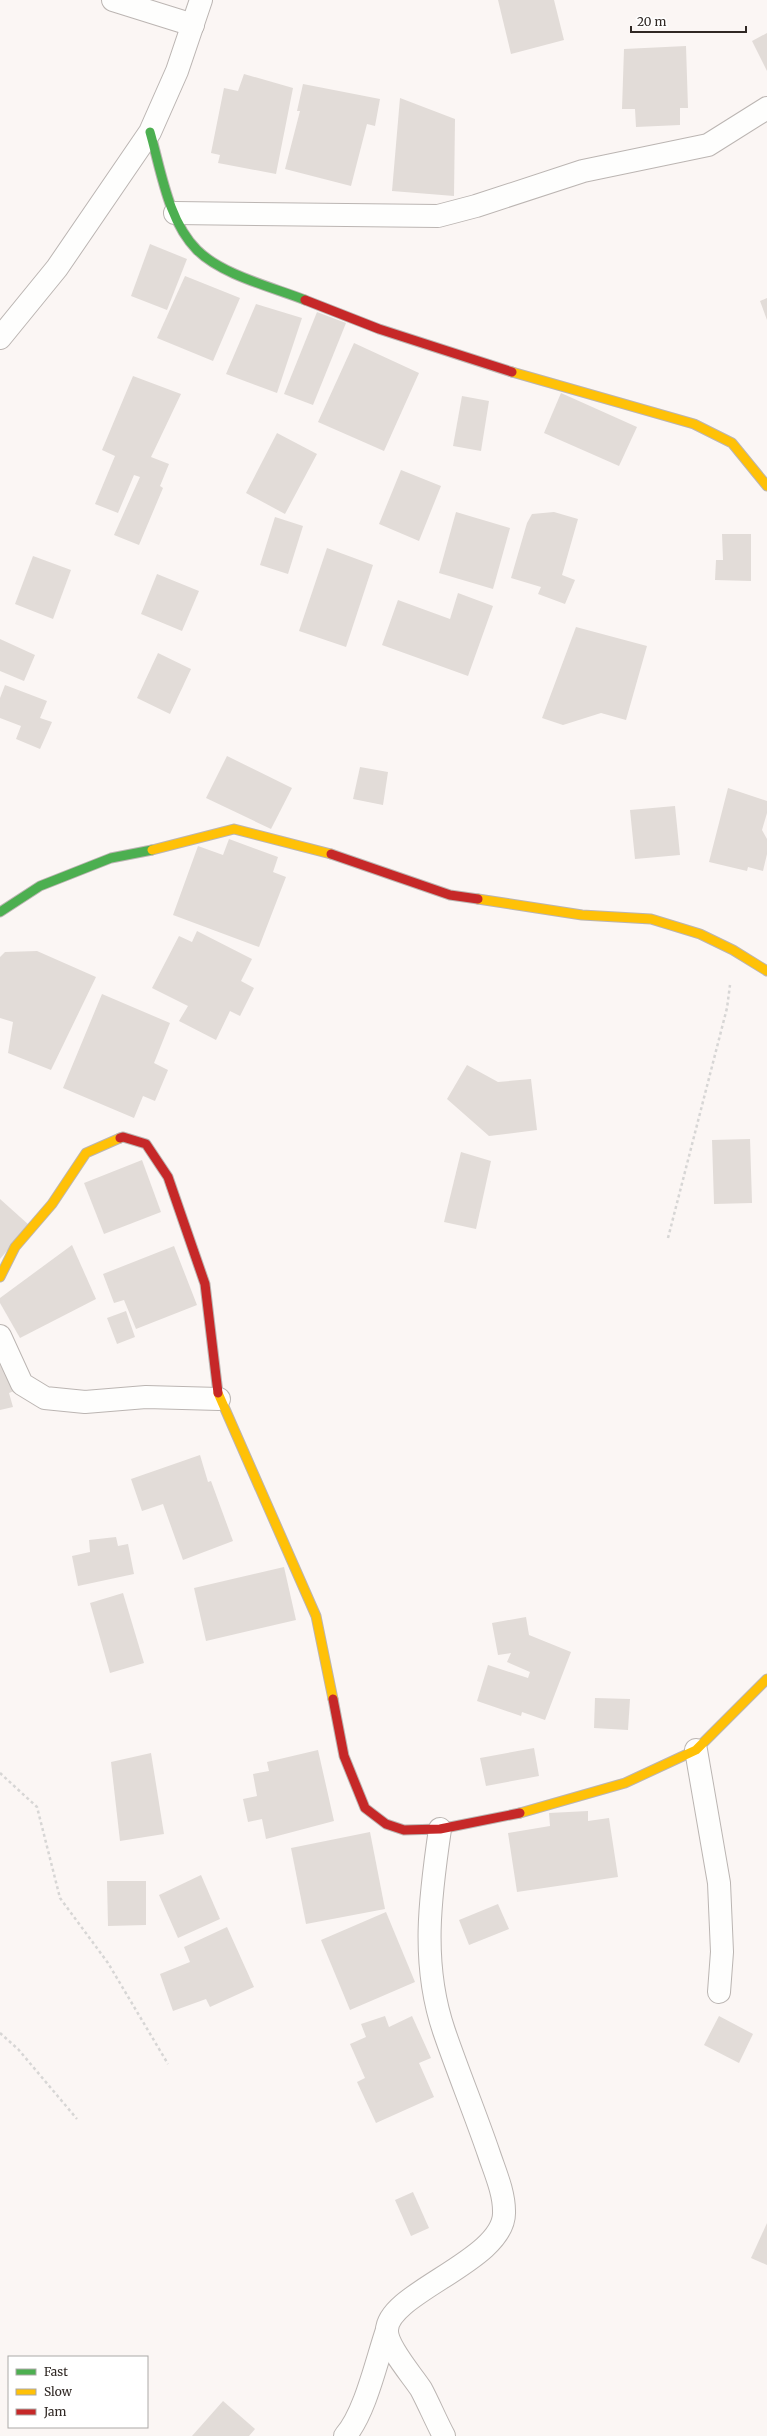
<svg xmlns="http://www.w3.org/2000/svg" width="767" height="2436" viewBox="0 0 767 2436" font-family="Merriweather,serif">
	<rect width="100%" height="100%" fill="#fbf6f4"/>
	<g fill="#e2dcd8">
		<path d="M498 0H554L564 40 511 54Z"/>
		<path d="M767 33V71L752 41Z"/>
		<path d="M686 46 688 108H680V125L636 127 635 109H622L624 49Z"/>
		<path d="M244 74 293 88 276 174 218 163 220 155 211 153 224 88 238 91Z"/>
		<path d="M303 84 380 99 375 126 367 124 351 186 285 169 300 111H297Z"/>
		<path d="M400 98 455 119 454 196 392 191Z"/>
		<path d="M150 244 187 259 167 310 131 296Z"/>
		<path d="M185 276 240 298 213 361 157 338Z"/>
		<path d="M767 298V320L760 301Z"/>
		<path d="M256 304 302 318 277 393 226 374Z"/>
		<path d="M317 312 346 323 313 405 284 394Z"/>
		<path d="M354 343 419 373 384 451 318 422Z"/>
		<path d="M133 376 181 394 151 457 169 464 160 486 163 488 139 545 114 535 140 477 134 475 118 513 95 504 115 456 102 450Z"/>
		<path d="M561 393 637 427 619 466 544 433Z"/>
		<path d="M462 396 489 401 481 451 453 446Z"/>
		<path d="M277 433 317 454 285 514 246 493Z"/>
		<path d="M401 470 441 486 419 541 379 524Z"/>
		<path d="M456 512 510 528 493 589 439 573Z"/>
		<path d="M554 512 578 519 562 575 575 580 565 604 538 594 541 587 511 578 527 523 532 514Z"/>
		<path d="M275 517 303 526 288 574 260 565Z"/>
		<path d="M722 534H751V581L715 580 716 560H723Z"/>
		<path d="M327 548 373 565 346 647 299 631Z"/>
		<path d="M33 556 71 570 53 619 15 604Z"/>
		<path d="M157 574 199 591 182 631 141 614Z"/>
		<path d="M458 593 493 606 468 676 382 645 398 600 450 619Z"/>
		<path d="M576 627 647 646 626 720 601 713 563 725 542 718Z"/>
		<path d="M0 639 35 655 24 681 0 671Z"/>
		<path d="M158 653 191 669 170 714 137 698Z"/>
		<path d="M5 685 47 701 40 718 52 722 40 749 16 739 21 726 0 718V698Z"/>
		<path d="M227 756 292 788 271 829 206 798Z"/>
		<path d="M360 767 388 772 383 805 353 799Z"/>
		<path d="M728 788 767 801V813L762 830 767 839V854L763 871 748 867 747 871 709 862Z"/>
		<path d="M675 806 680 855 635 859 630 810Z"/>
		<path d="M229 839 278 857 273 872 286 877 259 947 173 915 198 846 223 855Z"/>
		<path d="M197 931 252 959 241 981 254 988 240 1016 230 1011 216 1040 179 1021 188 1006 152 988 179 936 192 942Z"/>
		<path d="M37 951 96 977 51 1070 8 1053 13 1022 0 1018V957L5 952Z"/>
		<path d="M102 994 170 1023 154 1063 168 1070 155 1101 143 1096 134 1118 63 1088Z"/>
		<path d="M467 1065 498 1082 531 1079 537 1130 489 1136 447 1099Z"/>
		<path d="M750 1139 752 1203 714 1204 712 1140Z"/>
		<path d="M461 1152 491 1161 476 1229 444 1222Z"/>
		<path d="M142 1160 161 1212 104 1234 84 1183Z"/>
		<path d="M0 1199 29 1225 0 1259Z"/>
		<path d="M72 1245 96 1299 20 1338 0 1303V1298Z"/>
		<path d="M174 1246 197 1305 136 1329 124 1300 114 1303 103 1274Z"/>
		<path d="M126 1311 135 1337 117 1344 107 1318Z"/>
		<path d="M0 1351 14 1391 9 1393 13 1407 0 1410Z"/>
		<path d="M200 1455 208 1482 211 1481 233 1541 183 1560 163 1504 142 1511 131 1479Z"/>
		<path d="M116 1537 118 1546 128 1544 134 1574 78 1586 72 1556 90 1552 89 1540Z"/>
		<path d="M284 1567 296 1620 206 1641 194 1588Z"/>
		<path d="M123 1593 144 1663 110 1673 90 1603Z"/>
		<path d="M526 1617 529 1635 571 1652 545 1720 522 1712 521 1716 477 1701 488 1665 528 1678 530 1672 507 1662 511 1653 498 1655 492 1623Z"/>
		<path d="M595 1698 630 1699 628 1730 594 1728Z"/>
		<path d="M534 1748 539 1776 486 1786 480 1758Z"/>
		<path d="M318 1750 334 1821 266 1839 262 1819 248 1822 243 1799 257 1796 253 1774 269 1771 267 1762Z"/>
		<path d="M151 1753 164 1834 120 1841 111 1762Z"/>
		<path d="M588 1811V1821L609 1818 618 1877 517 1892 508 1833 550 1826 549 1813Z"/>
		<path d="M370 1832 385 1909 306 1924 291 1848Z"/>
		<path d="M201 1875 220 1919 178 1938 159 1895Z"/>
		<path d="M107 1881H146V1925L108 1926Z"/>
		<path d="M498 1904 509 1929 469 1945 459 1920Z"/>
		<path d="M386 1912 415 1982 350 2010 321 1940Z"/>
		<path d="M227 1927 254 1987 210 2007 206 1999 173 2011 160 1974 190 1962 184 1947Z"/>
		<path d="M385 2016 389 2027 412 2016 431 2058 419 2063 434 2097 376 2123 357 2082 365 2078 350 2044 366 2037 361 2024Z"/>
		<path d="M719 2016 753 2034 739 2063 704 2045Z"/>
		<path d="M413 2192 429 2228 411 2236 395 2200Z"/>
		<path d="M767 2223V2265L751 2258Z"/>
		<path d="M223 2401 255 2429 249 2436H192Z"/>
	</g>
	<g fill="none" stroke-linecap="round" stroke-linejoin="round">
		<defs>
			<g id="street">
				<path d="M113 0 193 25"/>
				<path d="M175 213 438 216 476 206 583 171 708 145 767 108"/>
				<path d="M0 338 57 268 150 132 177 71 201 0"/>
				<path d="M0 1336 22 1384 45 1398 85 1402 146 1397 219 1399"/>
				<path d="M696 1750 719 1883 722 1952 719 1992"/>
				<path d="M440 1829C430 1897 421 1964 444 2031 458 2072 475 2113 489 2154 495 2172 504 2192 504 2211 507 2260 388 2292 387 2330 386 2346 412 2375 421 2389 429 2404 436 2421 444 2436"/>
				<path d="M345 2436C365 2414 377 2359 387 2330"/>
			</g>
			<g id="fast">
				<path d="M150 132C161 170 168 221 197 250 222 275 272 287 305 300"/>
				<path d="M0 912 40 886 111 858 152 850"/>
			</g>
			<g id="slow">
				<path d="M512 372 694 424 732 443 767 486"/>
				<path d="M152 850 234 829 331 854"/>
				<path d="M478 899 582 915 651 919 700 934 733 950 767 971"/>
				<path d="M0 1277 15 1247 52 1204 86 1153 120 1138"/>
				<path d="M218 1393 316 1616 333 1699"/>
				<path d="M520 1813 625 1783 696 1750 767 1679"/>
			</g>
			<g id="jam">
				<path d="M305 300 379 329 512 372"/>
				<path d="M331 854 450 895 478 899"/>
				<path d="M120 1138 123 1137 146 1144 168 1177 205 1284 218 1393"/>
				<path d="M333 1699 344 1756 365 1808 386 1824 404 1830 440 1829 520 1813"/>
			</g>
		</defs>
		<use href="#street" stroke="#bbb5b2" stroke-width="24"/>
		<use href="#fast" stroke="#bbb5b2" stroke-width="11"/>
		<use href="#slow" stroke="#bbb5b2" stroke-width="11"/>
		<use href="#jam" stroke="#bbb5b2" stroke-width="11"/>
		<g stroke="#d7d6d5" stroke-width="2.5" stroke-dasharray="3 3" stroke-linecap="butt">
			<path d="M668 1238 727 1008 730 985"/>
			<path d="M0 1773 37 1807 60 1898 108 1963 168 2064"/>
			<path d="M0 2033 18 2049 77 2119"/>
		</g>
		<use href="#street" stroke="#fefefd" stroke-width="22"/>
		<use href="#fast" stroke="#4caf50" stroke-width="9"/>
		<use href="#slow" stroke="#ffc107" stroke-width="9"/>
		<use href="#jam" stroke="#c62828" stroke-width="9"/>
	</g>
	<rect x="8" y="2356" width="140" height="72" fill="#ffffff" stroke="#aca9a7"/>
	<rect x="16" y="2369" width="20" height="6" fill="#4caf50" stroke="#aca9a7"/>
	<text x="44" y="2376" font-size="12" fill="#302824">Fast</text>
	<rect x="16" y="2389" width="20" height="6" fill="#ffc107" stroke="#aca9a7"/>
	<text x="44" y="2396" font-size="12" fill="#302824">Slow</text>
	<rect x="16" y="2409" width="20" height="6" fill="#c62828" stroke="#aca9a7"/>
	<text x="44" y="2416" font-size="12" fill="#302824">Jam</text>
	<path d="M631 26v6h115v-6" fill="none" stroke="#302824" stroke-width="2"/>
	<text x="637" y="26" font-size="12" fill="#302824" stroke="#ffffff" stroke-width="3" paint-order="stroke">20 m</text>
</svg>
